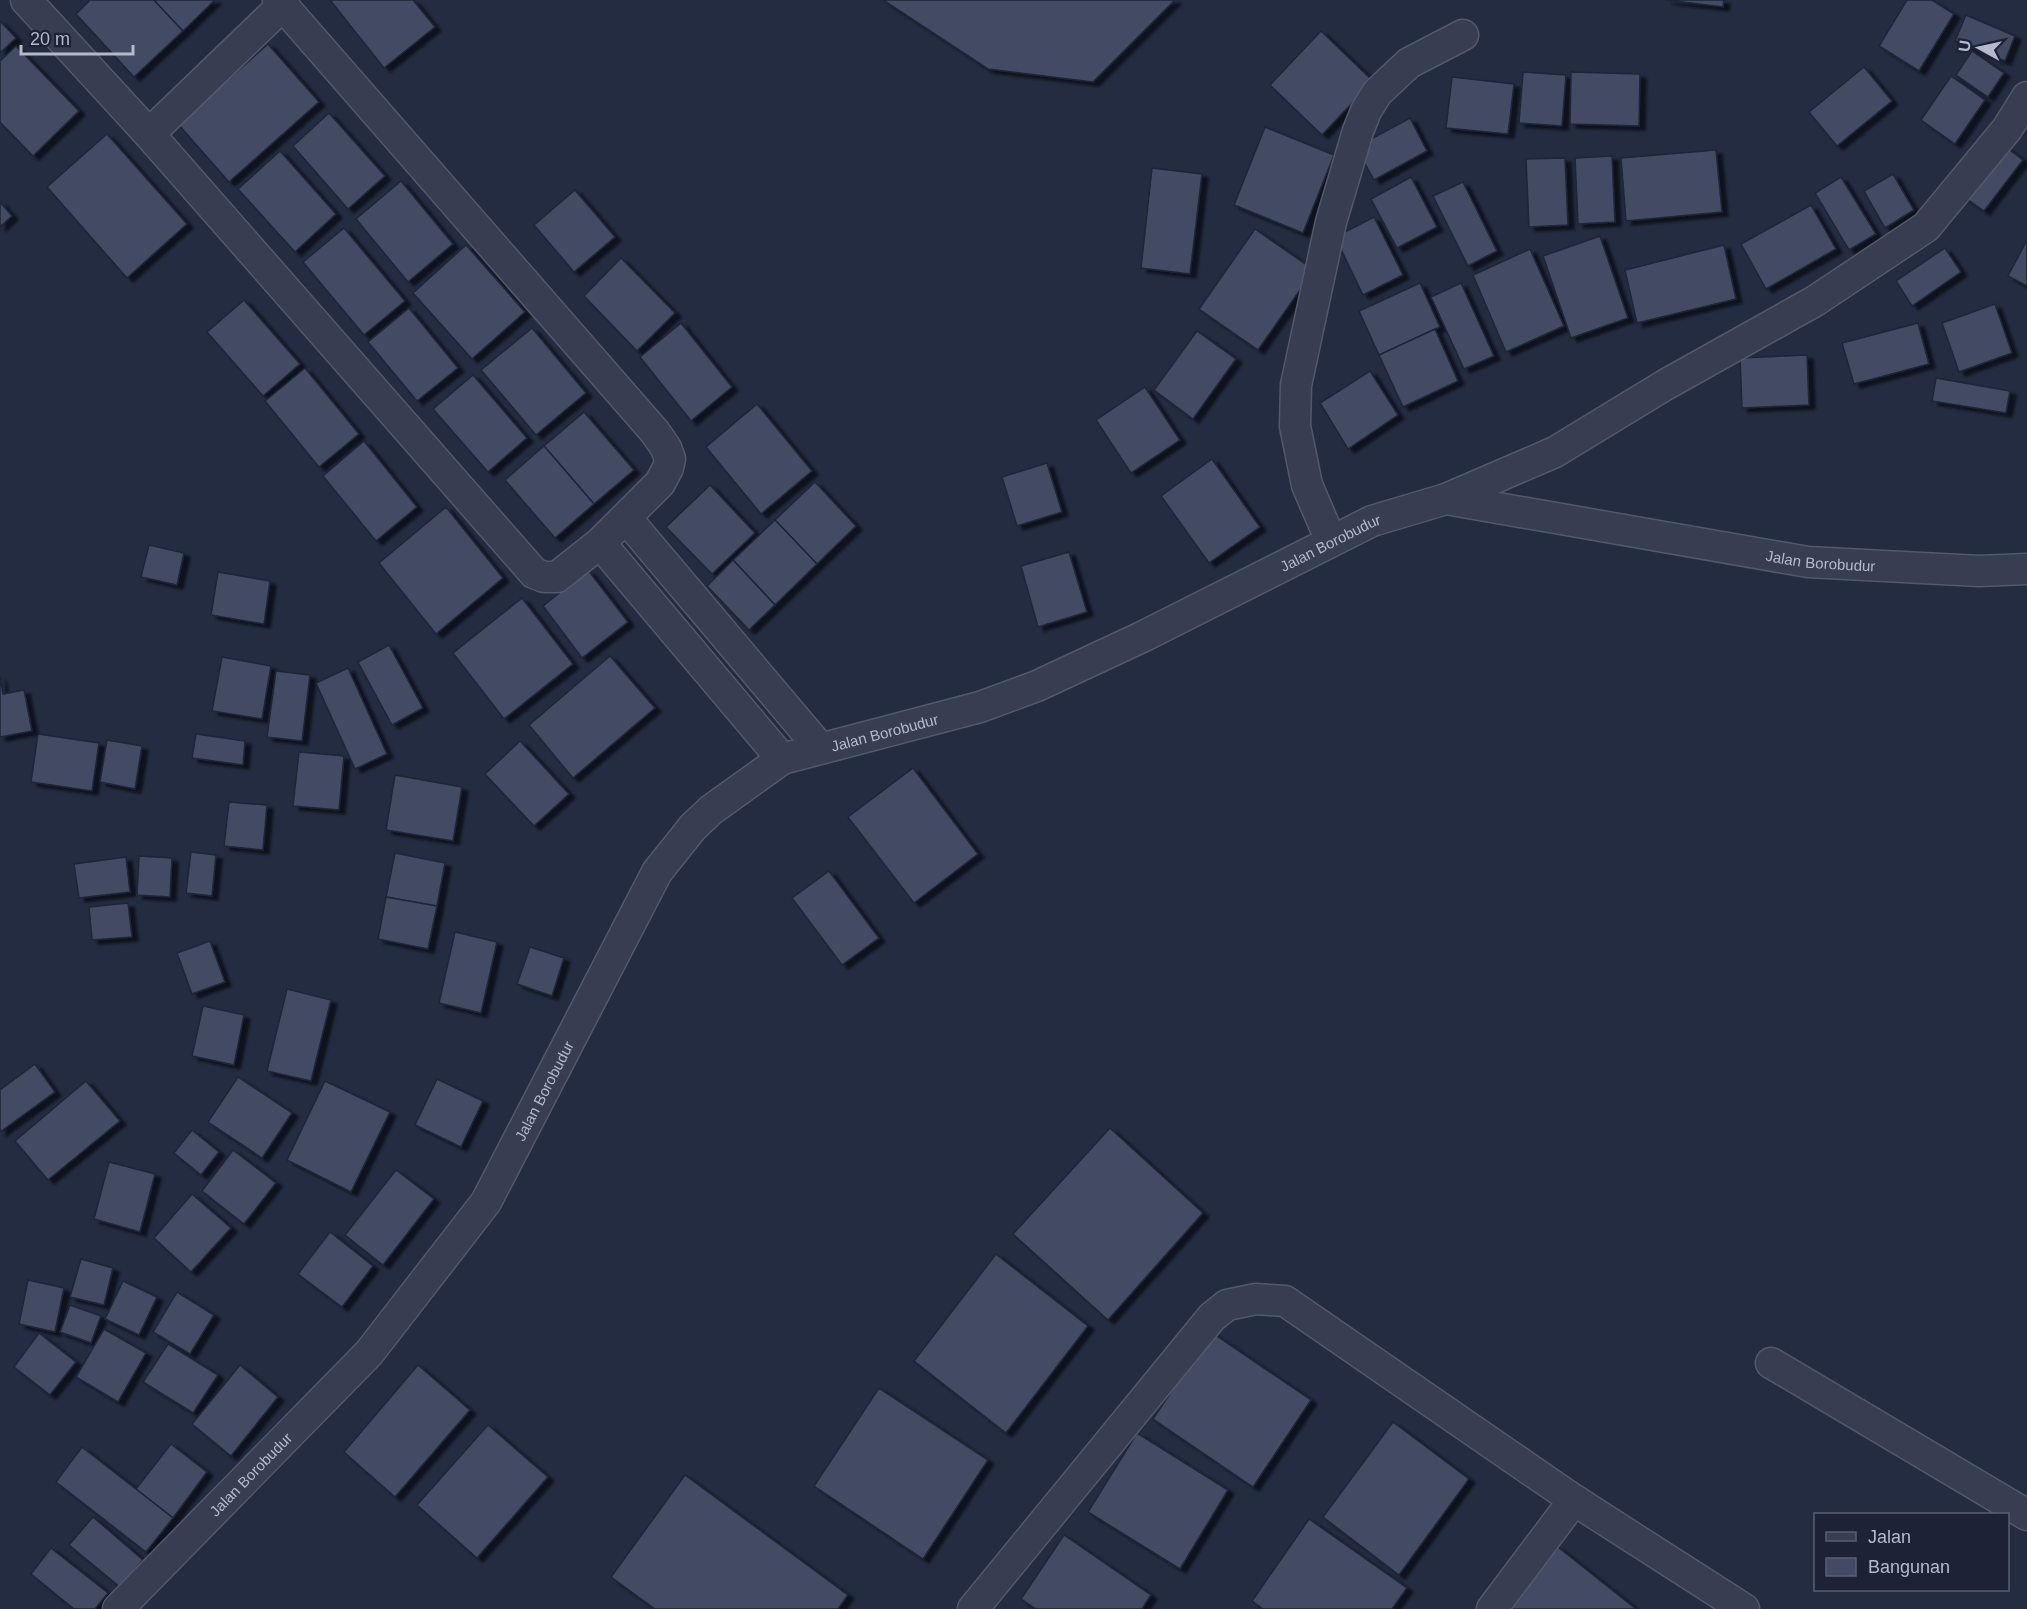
<svg xmlns="http://www.w3.org/2000/svg" width="2027" height="1609" viewBox="0 0 2027 1609" font-family="Helvetica,sans-serif">
	<defs>
		<filter id="shadow"><feDropShadow dx="6" dy="4" stdDeviation="1.5" flood-color="#0009"/></filter>
	</defs>
	<rect width="100%" height="100%" fill="#232c41"/>
	<g fill="#424b63" stroke="#1e2538" stroke-width="1.5" filter="url(#shadow)">
		<path d="M90 0H154L183 31 134 77 76 14Z"/>
		<path d="M154 0H215L183 31Z"/>
		<path d="M330 0H413L435 27 384 68Z"/>
		<path d="M883 0H1175L1093 82 988 69Z"/>
		<path d="M1666 0H1724L1723 7Z"/>
		<path d="M1907 0H1932L1954 14 1919 71 1879 46Z"/>
		<path d="M1966 15 2015 36 2005 61 1955 41Z"/>
		<path d="M0 21 16 38 0 53Z"/>
		<path d="M1321 31 1373 81 1322 135 1270 85Z"/>
		<path d="M268 44 319 102 229 182 178 124Z"/>
		<path d="M16 46 79 111 33 156 0 122V61Z"/>
		<path d="M1972 51 2004 73 1988 97 1956 75Z"/>
		<path d="M1864 67 1892 101 1837 146 1809 112Z"/>
		<path d="M1523 72 1566 75 1562 126 1519 123Z"/>
		<path d="M1571 72 1640 74 1639 126 1570 124Z"/>
		<path d="M1951 76 1985 100 1955 144 1921 120Z"/>
		<path d="M1452 77 1514 84 1508 134 1446 128Z"/>
		<path d="M329 113 385 176 348 209 293 146Z"/>
		<path d="M1410 118 1427 151 1374 180 1356 147Z"/>
		<path d="M1265 127 1334 155 1303 233 1234 205Z"/>
		<path d="M107 134 187 224 127 278 47 187Z"/>
		<path d="M2003 145 2023 160 1984 211 1964 197Z"/>
		<path d="M1716 150 1722 212 1626 221 1621 158Z"/>
		<path d="M280 151 336 214 295 252 238 189Z"/>
		<path d="M1612 156 1615 222 1578 224 1575 158Z"/>
		<path d="M1565 158 1568 225 1529 227 1526 159Z"/>
		<path d="M1152 168 1202 174 1190 274 1141 268Z"/>
		<path d="M1893 174 1914 210 1885 228 1864 191Z"/>
		<path d="M1411 177 1437 227 1397 248 1371 199Z"/>
		<path d="M1841 177 1876 234 1849 250 1815 193Z"/>
		<path d="M401 181 453 244 408 282 356 219Z"/>
		<path d="M1463 182 1497 251 1468 266 1433 196Z"/>
		<path d="M575 190 615 237 574 272 534 225Z"/>
		<path d="M0 202 12 216 0 227Z"/>
		<path d="M1811 205 1836 249 1766 289 1741 244Z"/>
		<path d="M1374 217 1403 275 1363 295 1335 237Z"/>
		<path d="M344 228 405 301 364 335 303 262Z"/>
		<path d="M1255 229 1314 270 1258 350 1199 309Z"/>
		<path d="M1600 236 1628 318 1571 338 1543 256Z"/>
		<path d="M2027 240V286L2008 276Z"/>
		<path d="M466 245 525 312 472 359 413 293Z"/>
		<path d="M1724 245 1736 299 1637 323 1625 270Z"/>
		<path d="M1945 248 1961 272 1912 306 1896 281Z"/>
		<path d="M1530 249 1564 326 1506 352 1473 275Z"/>
		<path d="M621 258 675 313 637 351 584 296Z"/>
		<path d="M1420 283 1440 327 1379 355 1359 311Z"/>
		<path d="M1461 283 1494 356 1464 369 1431 297Z"/>
		<path d="M244 300 300 364 263 396 207 332Z"/>
		<path d="M1995 304 2012 353 1959 372 1942 323Z"/>
		<path d="M409 308 458 368 417 401 368 342Z"/>
		<path d="M681 323 732 387 691 421 640 357Z"/>
		<path d="M1918 323 1929 364 1854 384 1842 343Z"/>
		<path d="M532 328 586 393 536 435 481 370Z"/>
		<path d="M1435 329 1458 381 1403 407 1379 355Z"/>
		<path d="M1197 331 1236 359 1193 419 1154 390Z"/>
		<path d="M1807 355 1809 405 1742 408 1740 358Z"/>
		<path d="M305 368 359 434 319 467 265 401Z"/>
		<path d="M1370 371 1398 415 1348 449 1320 403Z"/>
		<path d="M473 375 527 438 488 472 433 409Z"/>
		<path d="M1936 378 2010 391 2006 413 1932 401Z"/>
		<path d="M1145 387 1180 440 1131 473 1096 420Z"/>
		<path d="M757 404 812 471 761 514 706 447Z"/>
		<path d="M584 412 634 470 594 504 544 446Z"/>
		<path d="M364 441 417 507 376 541 323 476Z"/>
		<path d="M544 446 594 504 555 538 505 480Z"/>
		<path d="M1212 459 1260 527 1209 563 1161 496Z"/>
		<path d="M1047 463 1062 512 1017 526 1002 477Z"/>
		<path d="M815 482 856 526 817 564 775 520Z"/>
		<path d="M710 485 755 533 712 574 666 527Z"/>
		<path d="M446 507 503 578 436 634 379 563Z"/>
		<path d="M775 520 817 564 775 605 733 560Z"/>
		<path d="M149 545 184 553 177 585 141 577Z"/>
		<path d="M1069 552 1087 612 1038 627 1021 566Z"/>
		<path d="M733 560 775 605 749 630 707 586Z"/>
		<path d="M588 570 628 622 582 658 543 606Z"/>
		<path d="M218 572 270 581 264 624 211 615Z"/>
		<path d="M522 598 573 664 504 719 453 653Z"/>
		<path d="M389 645 423 708 392 725 358 662Z"/>
		<path d="M610 656 655 708 573 778 529 725Z"/>
		<path d="M222 657 271 666 262 719 212 711Z"/>
		<path d="M348 668 387 754 355 769 316 683Z"/>
		<path d="M276 671 310 675 302 741 267 737Z"/>
		<path d="M0 676 3 694 24 690 32 731 0 737Z"/>
		<path d="M38 734 99 743 92 791 31 782Z"/>
		<path d="M196 734 245 741 243 765 192 758Z"/>
		<path d="M107 740 142 746 135 789 100 782Z"/>
		<path d="M520 741 569 794 534 826 485 774Z"/>
		<path d="M299 752 344 756 339 810 293 806Z"/>
		<path d="M913 768 978 854 914 903 848 817Z"/>
		<path d="M395 775 462 787 453 841 386 830Z"/>
		<path d="M229 802 267 805 263 850 224 846Z"/>
		<path d="M191 852 216 855 212 896 186 893Z"/>
		<path d="M395 853 445 863 437 906 386 897Z"/>
		<path d="M139 856 172 858 170 897 137 895Z"/>
		<path d="M126 857 130 892 79 898 74 864Z"/>
		<path d="M829 871 879 938 842 965 792 898Z"/>
		<path d="M386 897 437 906 428 949 378 939Z"/>
		<path d="M128 903 132 937 92 940 89 907Z"/>
		<path d="M455 932 497 942 481 1013 439 1003Z"/>
		<path d="M210 941 225 982 192 994 177 953Z"/>
		<path d="M530 947 564 958 552 996 517 984Z"/>
		<path d="M287 989 331 1000 311 1081 267 1071Z"/>
		<path d="M203 1006 244 1015 234 1065 192 1056Z"/>
		<path d="M35 1064 55 1092 0 1132V1090Z"/>
		<path d="M238 1077 292 1113 262 1158 208 1122Z"/>
		<path d="M437 1079 483 1101 461 1147 415 1125Z"/>
		<path d="M86 1081 120 1121 48 1180 15 1141Z"/>
		<path d="M325 1081 390 1112 351 1192 287 1160Z"/>
		<path d="M1110 1128 1203 1213 1108 1320 1013 1234Z"/>
		<path d="M192 1130 219 1152 201 1175 174 1153Z"/>
		<path d="M233 1150 276 1183 244 1224 202 1191Z"/>
		<path d="M109 1162 155 1174 140 1232 94 1219Z"/>
		<path d="M396 1170 434 1199 383 1265 345 1235Z"/>
		<path d="M192 1194 231 1228 191 1272 154 1238Z"/>
		<path d="M330 1232 373 1266 342 1307 298 1274Z"/>
		<path d="M996 1254 1088 1326 1006 1433 914 1361Z"/>
		<path d="M81 1259 113 1268 104 1305 70 1297Z"/>
		<path d="M28 1280 64 1288 55 1332 19 1324Z"/>
		<path d="M123 1281 157 1297 139 1335 105 1319Z"/>
		<path d="M177 1292 214 1315 190 1354 153 1332Z"/>
		<path d="M70 1305 101 1316 91 1343 60 1332Z"/>
		<path d="M104 1329 146 1353 118 1402 76 1377Z"/>
		<path d="M1211 1332 1311 1400 1253 1487 1153 1419Z"/>
		<path d="M39 1333 76 1362 50 1395 14 1367Z"/>
		<path d="M168 1344 218 1375 193 1413 143 1382Z"/>
		<path d="M240 1365 278 1397 231 1456 192 1424Z"/>
		<path d="M418 1365 470 1410 395 1497 344 1452Z"/>
		<path d="M879 1388 988 1460 923 1559 814 1486Z"/>
		<path d="M1393 1422 1469 1479 1399 1575 1323 1517Z"/>
		<path d="M488 1425 548 1477 477 1558 417 1505Z"/>
		<path d="M1137 1433 1228 1490 1180 1569 1088 1512Z"/>
		<path d="M171 1444 207 1472 173 1518 136 1489Z"/>
		<path d="M82 1447 173 1518 146 1552 56 1482Z"/>
		<path d="M685 1475 848 1595 838 1609H655L611 1577Z"/>
		<path d="M93 1517 143 1560 120 1587 69 1545Z"/>
		<path d="M1309 1519 1407 1588 1392 1609H1263L1252 1601Z"/>
		<path d="M1064 1535 1151 1595 1142 1609H1036L1021 1599Z"/>
		<path d="M1558 1547 1636 1609H1509Z"/>
		<path d="M51 1548 108 1593 95 1609H74L31 1574Z"/>
	</g>
	<g fill="none" stroke-linecap="round" stroke-linejoin="round">
		<defs>
			<g id="street">
				<path d="M26 0 149 134 534 573 544 577H557L600 543 660 483 668 468 670 459 666 448 655 432 278 0"/>
				<path d="M149 134 283 5"/>
				<path d="M1446 499 1555 452 1665 385 1815 301 1926 227 2007 129 2027 97"/>
				<path d="M626 518 820 748"/>
				<path d="M1331 541 1307 485 1295 426 1296 385 1331 222 1358 131 1366 111 1377 93 1409 63 1463 35"/>
				<path d="M600 543 782 759"/>
				<path d="M1771 1363 2027 1515"/>
				<path d="M1574 1500 1744 1609"/>
				<path id="s1" d="M118 1609 369 1353 486 1202 657 872 693 827 711 810 782 759 980 707 1037 686 1142 637 1372 521 1446 499 1808 562 1979 571 2027 569"/>
				<path d="M973 1609 1212 1317 1227 1305 1256 1299 1285 1301 1574 1500 1492 1609"/>
			</g>
		</defs>
		<use href="#street" stroke="#52596b" stroke-width="33"/>
		<use href="#street" stroke="#373e51" stroke-width="30"/>
	</g>
	<g text-anchor="middle" dominant-baseline="central" stroke-width="6" stroke-linejoin="round" paint-order="stroke">
		<g font-size="15" fill="#b4bacb" stroke="#1c2336">
			<text stroke="none"><textPath href="#s1" startOffset="1683">Jalan Borobudur</textPath></text>
			<text stroke="none"><textPath href="#s1" startOffset="2187">Jalan Borobudur</textPath></text>
			<text stroke="none"><textPath href="#s1" startOffset="1197">Jalan Borobudur</textPath></text>
			<text stroke="none"><textPath href="#s1" startOffset="675">Jalan Borobudur</textPath></text>
			<text stroke="none"><textPath href="#s1" startOffset="189">Jalan Borobudur</textPath></text>
		</g>
	</g>
	<rect x="1814" y="1513" width="195" height="78" fill="#1c2336" stroke="#595f72" stroke-width="1.5"/>
	<rect x="1826" y="1532" width="30" height="9" fill="#373e51" stroke="#595f72" stroke-width="1.5"/>
	<text x="1868" y="1543" font-size="18" fill="#b4bacb">Jalan</text>
	<rect x="1826" y="1558" width="30" height="18" fill="#424b63" stroke="#595f72" stroke-width="1.5"/>
	<text x="1868" y="1573" font-size="18" fill="#b4bacb">Bangunan</text>
	<g transform="translate(1979 48) rotate(278)" stroke="#1c2336" stroke-width="4.5" paint-order="stroke">
	<path d="M0-4.5L10 22L0 15L-10 22Z" fill="#b4bacb"/>
	<text y="-9" font-size="16" font-weight="bold" text-anchor="middle" fill="#b4bacb">U</text>
	</g>
	<path d="M21 45v9h112v-9" fill="none" stroke="#b4bacb" stroke-width="3"/>
	<text x="30" y="45" font-size="18" fill="#b4bacb" stroke="#1c2336" stroke-width="4.5" paint-order="stroke">20 m</text>
</svg>
